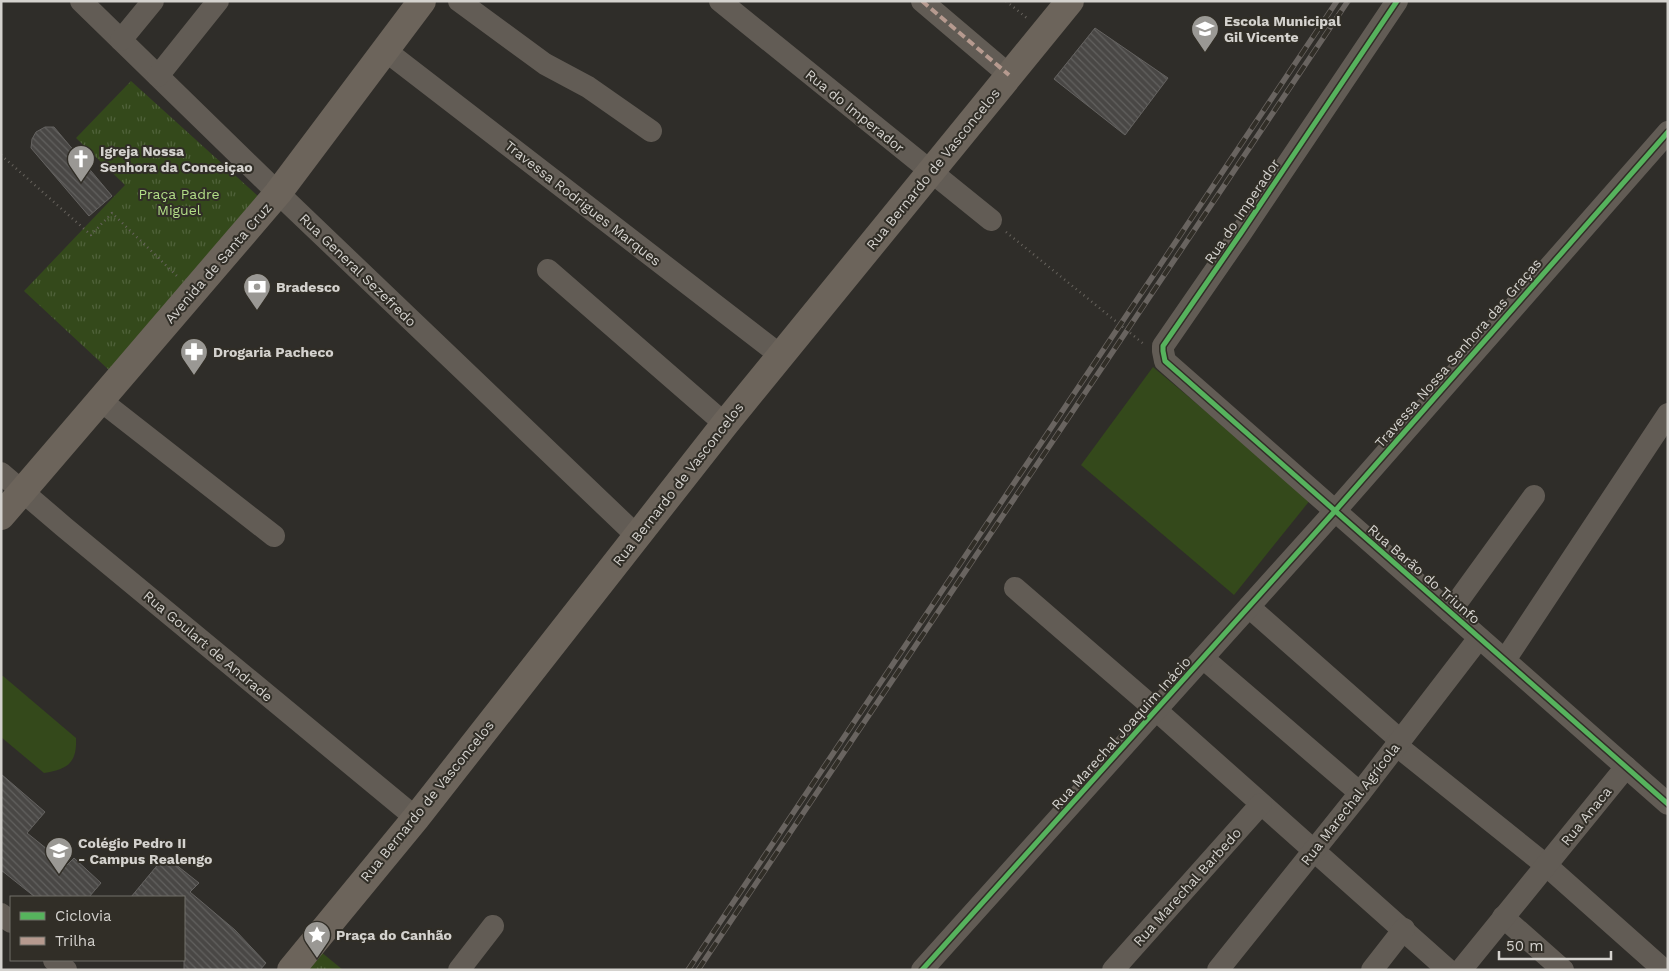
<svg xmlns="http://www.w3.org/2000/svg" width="1669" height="971" viewBox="0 0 1669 971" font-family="'Work Sans',sans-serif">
	<defs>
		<pattern id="park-tufts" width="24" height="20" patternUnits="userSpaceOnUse" patternTransform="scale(1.25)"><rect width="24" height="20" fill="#34491b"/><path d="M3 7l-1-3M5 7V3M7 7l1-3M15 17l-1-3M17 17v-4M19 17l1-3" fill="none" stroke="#50623b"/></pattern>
		<pattern id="building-back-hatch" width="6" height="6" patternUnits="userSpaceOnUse" patternTransform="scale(1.25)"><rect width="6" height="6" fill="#494745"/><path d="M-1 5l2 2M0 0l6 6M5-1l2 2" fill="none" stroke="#62615f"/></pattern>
	</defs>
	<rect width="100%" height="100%" fill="#2f2d29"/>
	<g fill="url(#park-tufts)">
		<path d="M131 81 259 197 110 371 24 291 125 185 76 138Z"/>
		<path d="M315 947 343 970H296Z"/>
	</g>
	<g fill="#34491b">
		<path d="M1153 367 1311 499 1234 595 1081 465Z"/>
		<path d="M1 676H3L76 738C77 763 68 769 44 773L1 737Z"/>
	</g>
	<g fill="url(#building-back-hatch)" stroke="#656361">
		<path d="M1095 28 1168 78 1125 135 1054 79Z"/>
		<path d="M45 127H54L112 196 89 216 31 148 32 139 36 132Z"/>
		<path d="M1 774 45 812 27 833 67 865 74 858 101 883 89 897H35L1 870Z"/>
		<path d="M165 856 199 883 190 892 235 930 266 963 260 970H184V897H131Z"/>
	</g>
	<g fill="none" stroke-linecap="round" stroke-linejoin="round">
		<g stroke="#67635d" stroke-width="2.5" stroke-dasharray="1 4" stroke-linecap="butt">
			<path d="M1006 1 1028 19"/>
			<path d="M1 155 91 235 112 213 178 277"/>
			<path d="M1006 232 1145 345"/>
		</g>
		<g stroke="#625c55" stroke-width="22">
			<path d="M81 1 278 193 637 536"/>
			<path d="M459 1 545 64 588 87 651 131"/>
			<path d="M720 1 991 220"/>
			<path d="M922 1 1009 75"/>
			<path d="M1397 1 1241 233 1163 346V351L1165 361 1668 804"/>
			<path d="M121 40 153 1"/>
			<path d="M386 51 780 355"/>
			<path d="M158 76 218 1"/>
			<path d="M548 270 725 424"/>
			<path d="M100 400 274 536"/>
			<path d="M1 473 64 527 416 818"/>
			<path d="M1015 588 1156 710 1448 970"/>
			<path d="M1249 607 1400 740"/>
			<path d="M1450 612 1534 496"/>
			<path d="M1203 658 1360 793"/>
			<path d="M1505 660 1668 414"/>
			<path d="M1396 745 1547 866 1664 970"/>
			<path d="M1 914 11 922"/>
			<path d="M1503 917 1563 970"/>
			<path d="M54 960 66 970"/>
			<path d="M459 970 493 926"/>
			<path d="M922 970 1335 511 1668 132"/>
			<path d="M1113 970 1261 804"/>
			<path d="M1218 970 1360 793 1479 638"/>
			<path d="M1372 970 1404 929"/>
			<path d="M1461 970 1626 767"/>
		</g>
		<g stroke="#6c645b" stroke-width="28">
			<path d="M1 516 278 193 422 1"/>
			<path d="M291 970 416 818 725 424 1070 1"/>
		</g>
		<defs>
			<g id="rail">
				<path d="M688 970 1337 1"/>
				<path d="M698 970 1348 1"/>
			</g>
		</defs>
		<use href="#rail" stroke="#696460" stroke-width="5.5"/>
		<use href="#rail" stroke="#312e27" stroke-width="4" stroke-dasharray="11" stroke-linecap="butt"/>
		<path stroke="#b69a8f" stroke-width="4" stroke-dasharray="8 4" stroke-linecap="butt" d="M922 1 1009 75"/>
		<defs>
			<g id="cycleway">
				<path d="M1397 1 1241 233 1163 346V351L1165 361 1668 804"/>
				<path d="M922 970 1335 511 1668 132"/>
			</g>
		</defs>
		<use href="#cycleway" stroke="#312e27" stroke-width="8"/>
		<use href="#cycleway" stroke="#56b35d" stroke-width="5"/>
	</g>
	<defs>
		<symbol id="school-pin" viewBox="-11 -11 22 30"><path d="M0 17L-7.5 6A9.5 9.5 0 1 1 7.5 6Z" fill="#9a9894" stroke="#312e27"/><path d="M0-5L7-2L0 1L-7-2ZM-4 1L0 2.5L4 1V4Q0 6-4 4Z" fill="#fff"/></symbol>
		<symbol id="church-pin" viewBox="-11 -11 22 30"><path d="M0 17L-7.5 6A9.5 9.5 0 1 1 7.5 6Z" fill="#9a9894" stroke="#312e27"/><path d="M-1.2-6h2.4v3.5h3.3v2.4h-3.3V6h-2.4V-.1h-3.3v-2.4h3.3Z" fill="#fff"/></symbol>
		<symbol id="bank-pin" viewBox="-11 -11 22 30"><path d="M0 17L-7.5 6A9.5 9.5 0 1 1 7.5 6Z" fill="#9a9894" stroke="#312e27"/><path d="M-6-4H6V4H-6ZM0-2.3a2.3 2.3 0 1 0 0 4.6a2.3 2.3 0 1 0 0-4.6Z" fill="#fff"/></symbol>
		<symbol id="pharmacy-pin" viewBox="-11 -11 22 30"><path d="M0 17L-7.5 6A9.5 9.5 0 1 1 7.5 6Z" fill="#9a9894" stroke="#312e27"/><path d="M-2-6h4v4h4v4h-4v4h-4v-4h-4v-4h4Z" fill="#fff"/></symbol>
		<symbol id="sight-pin" viewBox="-11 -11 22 30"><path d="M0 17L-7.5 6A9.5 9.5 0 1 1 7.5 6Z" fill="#9a9894" stroke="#312e27"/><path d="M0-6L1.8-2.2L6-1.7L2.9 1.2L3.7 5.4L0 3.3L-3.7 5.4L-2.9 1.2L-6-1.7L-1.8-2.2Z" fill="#fff"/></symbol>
	</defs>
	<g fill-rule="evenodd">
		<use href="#school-pin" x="1189" y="13" width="32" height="43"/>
		<use href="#church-pin" x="65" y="143" width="32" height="43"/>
		<use href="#bank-pin" x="241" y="271" width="32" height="43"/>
		<use href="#pharmacy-pin" x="178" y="336" width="32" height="43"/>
		<use href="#school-pin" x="43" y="835" width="32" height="43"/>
		<use href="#sight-pin" x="301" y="919" width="32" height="43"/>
	</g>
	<g text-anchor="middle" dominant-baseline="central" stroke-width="4" stroke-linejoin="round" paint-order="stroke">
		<g font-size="14" font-weight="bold" fill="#d4d2ce" stroke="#312e27" text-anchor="start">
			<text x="1224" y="21">Escola Municipal<tspan x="1224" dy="16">Gil Vicente</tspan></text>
			<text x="100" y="151">Igreja Nossa<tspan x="100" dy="16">Senhora da Conceiçao</tspan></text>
			<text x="276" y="287">Bradesco</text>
			<text x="213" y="352">Drogaria Pacheco</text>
			<text x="78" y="843">Colégio Pedro II<tspan x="78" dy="16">- Campus Realengo</tspan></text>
			<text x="336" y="935">Praça do Canhão</text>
		</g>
		<g font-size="14" fill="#d4d2ce" stroke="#312e27">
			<text transform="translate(855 111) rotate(39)">Rua do Imperador</text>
			<text transform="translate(933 169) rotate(-51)">Rua Bernardo de Vasconcelos</text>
			<text transform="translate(583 203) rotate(38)">Travessa Rodrigues Marques</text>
			<text transform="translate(1242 211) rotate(-56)">Rua do Imperador</text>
			<text transform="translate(218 263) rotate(-49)">Avenida de Santa Cruz</text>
			<text transform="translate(358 270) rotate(44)">Rua General Sezefredo</text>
			<text transform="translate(1458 353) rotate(-49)">Travessa Nossa Senhora das Graças</text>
			<text transform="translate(678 484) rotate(-52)">Rua Bernardo de Vasconcelos</text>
			<text transform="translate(1424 574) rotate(41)">Rua Barão do Triunfo</text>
			<text transform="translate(208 646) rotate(40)">Rua Goulart de Andrade</text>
			<text transform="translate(1121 733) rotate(-48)">Rua Marechal Joaquim Inácio</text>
			<text transform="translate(427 801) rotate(-51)">Rua Bernardo de Vasconcelos</text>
			<text transform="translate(1350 804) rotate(-52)">Rua Marechal Agrícola</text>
			<text transform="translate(1586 816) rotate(-51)">Rua Anaca</text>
			<text transform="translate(1187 887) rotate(-48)">Rua Marechal Barbedo</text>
		</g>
		<g font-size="14" fill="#b2dd87" stroke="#312e27">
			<text x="179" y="194">Praça Padre<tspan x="179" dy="16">Miguel</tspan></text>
		</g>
	</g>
	<rect width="1669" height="971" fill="none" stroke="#d4d2ce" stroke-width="5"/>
	<rect x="10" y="896" width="175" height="65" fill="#312e27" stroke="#72706a"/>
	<rect x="20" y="912" width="25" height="8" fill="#56b35d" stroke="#72706a"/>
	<text x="55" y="921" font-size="15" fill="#d4d2ce">Ciclovia</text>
	<rect x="20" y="937" width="25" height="8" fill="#b69a8f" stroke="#72706a"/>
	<text x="55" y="946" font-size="15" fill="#d4d2ce">Trilha</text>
	<path d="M1499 951v8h112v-8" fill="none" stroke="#d4d2ce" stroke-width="2.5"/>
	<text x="1506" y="951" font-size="15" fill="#d4d2ce" stroke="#312e27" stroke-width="4" paint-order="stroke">50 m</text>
</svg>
